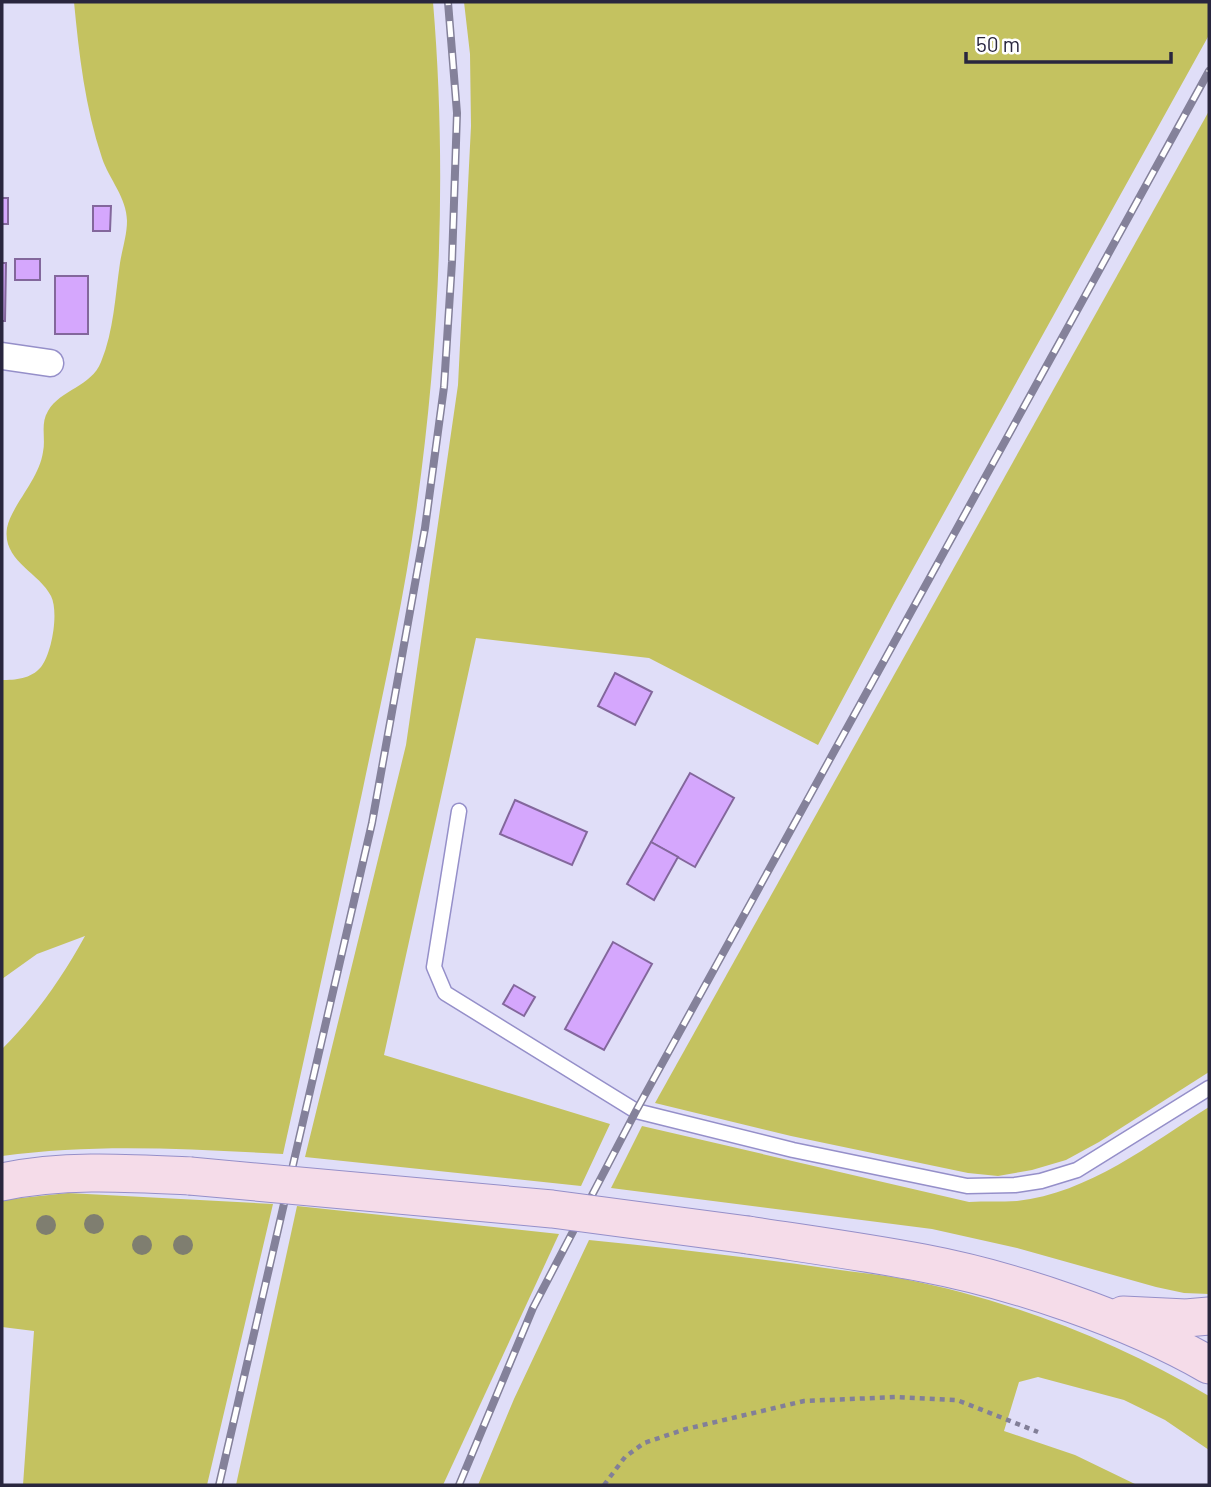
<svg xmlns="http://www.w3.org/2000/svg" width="1211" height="1487" viewBox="0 0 1211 1487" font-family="Barlow,sans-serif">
	<rect width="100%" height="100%" fill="#e0def8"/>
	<g fill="#c4c260">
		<path d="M74 2H433C447 168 440 340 417 505 404 601 382 697 362 793 336 913 310 1033 283 1154 189 1149 96 1143 2 1156V1049C36 1015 62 978 85 936L37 954 2 979V680C15 680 31 679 41 667 52 653 59 612 51 596 39 572 2 561 7 528 11 506 39 480 43 452 46 438 40 424 48 411 61 389 91 387 101 362 114 330 115 296 120 263 122 250 127 235 127 221 127 198 109 179 102 158 85 107 79 54 74 2Z"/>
		<path d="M464 2H1209V35L894 603 818 745 649 658 476 638 384 1055 610 1124 581 1186 305 1157 406 745 458 385 471 126 470 54Z"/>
		<path d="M1209 111V1072L1099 1142 1066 1160 1032 1170 998 1176 968 1173 791 1136 655 1103Z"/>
		<path d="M1209 1107V1294L1184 1293 1156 1287 1017 1248 932 1229 611 1188 642 1126 969 1202C985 1201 1001 1202 1017 1201 1089 1193 1150 1144 1209 1107Z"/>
		<path d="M68 1193 273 1204 207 1485H23L34 1331 2 1327V1200Z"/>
		<path d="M297 1206 559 1234 443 1485H236Z"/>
		<path d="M589 1240C668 1248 747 1257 825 1268 851 1272 878 1274 904 1279 1010 1300 1116 1341 1209 1396V1450L1165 1420 1124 1400 1038 1377 1019 1382 1004 1431 1075 1455 1137 1485H478L514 1399Z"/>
	</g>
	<g fill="#d5a7fd" stroke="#83679c" stroke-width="2">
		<rect x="2" y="198" width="6" height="26"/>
		<path d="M93 206H111L110 231H93Z"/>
		<rect x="15" y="259" width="25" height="21"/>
		<path d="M2 263H6L5 321H2Z"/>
		<rect x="55" y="276" width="33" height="58"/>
		<path d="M615 673 652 692 635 725 598 706Z"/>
		<path d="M690 773 734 798 695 867 651 842Z"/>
		<path d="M515 800 587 832 572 865 500 834Z"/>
		<path d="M651 842 678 857 654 900 627 884Z"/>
		<path d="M613 942 652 964 604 1050 565 1029Z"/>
		<path d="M514 985 535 997 524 1016 503 1004Z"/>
	</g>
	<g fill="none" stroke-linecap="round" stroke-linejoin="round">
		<defs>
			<path id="lane" d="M459 811 434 967 445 993 636 1111 793 1150 967 1186 1015 1185 1041 1181 1077 1170 1209 1088"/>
			<path id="street" d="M2 356 50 363"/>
			<g id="secondary">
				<path d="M2 1182C63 1169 128 1173 190 1176"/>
				<path d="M748 1235C806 1244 865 1252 923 1263 1013 1280 1129 1319 1209 1365"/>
				<path d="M1123 1315 1186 1318 1209 1316"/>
			</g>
		</defs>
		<use href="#lane" stroke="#958fc9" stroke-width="17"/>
		<use href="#street" stroke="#958fc9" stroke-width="29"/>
		<use href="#secondary" stroke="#958fc9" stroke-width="39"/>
		<path stroke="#827f98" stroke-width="4.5" stroke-dasharray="5 5" stroke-linecap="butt" d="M604 1485 625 1457 644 1443 686 1429 804 1401 897 1397 957 1400 1038 1432"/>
		<use href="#lane" stroke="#fff" stroke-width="14"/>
		<use href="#street" stroke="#fff" stroke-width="26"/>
		<use href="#secondary" stroke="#f5dce9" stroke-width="37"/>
		<defs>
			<g id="rail">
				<path d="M219 1485 372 823 425 528 444 387 452 262 457 113 448 2"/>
				<path d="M459 1485 533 1308 636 1111 1209 71"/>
			</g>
		</defs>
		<use href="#rail" stroke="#84819a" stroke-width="8"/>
		<use href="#rail" stroke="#fff" stroke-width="5" stroke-dasharray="16" stroke-linecap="butt"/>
		<defs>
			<path id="secondary-bridge" d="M190 1176 552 1209 748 1235"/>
		</defs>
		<use href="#secondary-bridge" stroke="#958fc9" stroke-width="39" stroke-linecap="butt"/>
		<use href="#secondary-bridge" stroke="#f5dce9" stroke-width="37"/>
	</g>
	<g fill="#7f7e70">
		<circle cx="94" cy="1224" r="10"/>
		<circle cx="46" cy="1225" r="10"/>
		<circle cx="142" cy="1245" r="10"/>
		<circle cx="183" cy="1245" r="10"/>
	</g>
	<rect width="1211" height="1487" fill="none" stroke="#29263e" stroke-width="7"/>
	<path d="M966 52v10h205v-10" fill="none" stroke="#29263e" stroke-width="3.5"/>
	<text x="976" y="52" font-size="21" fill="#29263e" stroke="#ffffff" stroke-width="5" paint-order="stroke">50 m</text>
</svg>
